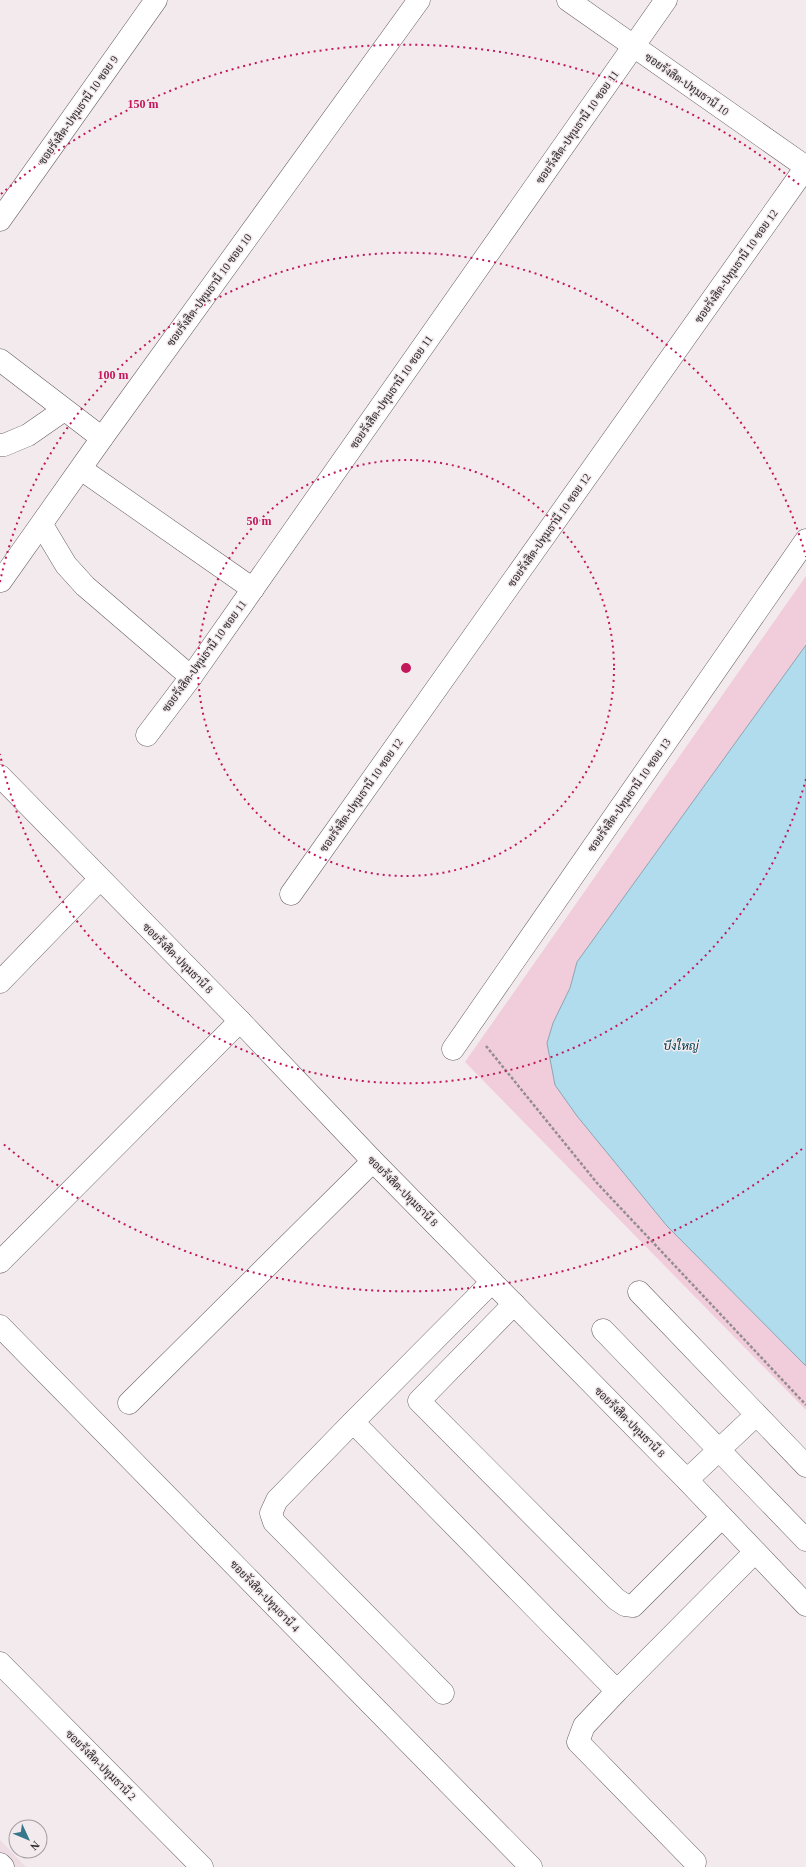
<svg xmlns="http://www.w3.org/2000/svg" width="806" height="1867" viewBox="0 0 806 1867" font-family="'Times New Roman',Sarabun,serif">
	<rect width="100%" height="100%" fill="#f3eaed"/>
	<path fill="#eddce3" d="M0 1840 26 1867H0Z"/>
	<path fill="#f1ccda" d="M806 576V1410L465 1062Z"/>
	<path fill="#b1dced" stroke="#89a7b3" d="M806 645V1366L667 1226 577 1116 555 1085 547 1043 553 1023 570 988 577 962Z"/>
	<g fill="none" stroke-linecap="round" stroke-linejoin="round">
		<defs>
			<g id="minor">
				<path d="M568 0 806 167"/>
				<path d="M0 220 156 0"/>
				<path d="M0 360 102 438"/>
				<path d="M0 445H4L28 435 64 410"/>
				<path d="M81 469 253 589"/>
				<path d="M42 525 66 565 85 586 191 677"/>
				<path d="M1 581 102 438 419 0"/>
				<path d="M147 735 191 677 666 0"/>
				<path d="M0 776 240 1021 373 1161 687 1480 806 1605"/>
				<path d="M291 894 806 167"/>
				<path d="M0 982 100 879"/>
				<path d="M453 1049 806 540"/>
				<path d="M0 1262 240 1021"/>
				<path d="M492 1282 353 1422 617 1691 755 1552"/>
				<path d="M639 1292 806 1466"/>
				<path d="M514 1304 419 1401 616 1599 625 1605 633 1606 722 1517"/>
				<path d="M0 1326 531 1867"/>
				<path d="M603 1330 806 1540"/>
				<path d="M129 1403 373 1161"/>
				<path d="M353 1422 277 1500 271 1513 274 1522 443 1693"/>
				<path d="M687 1480 756 1415"/>
				<path d="M0 1663 202 1867"/>
				<path d="M617 1691 584 1726 578 1742 695 1862"/>
				<path d="M0 1864 3 1867"/>
			</g>
		</defs>
		<use href="#minor" stroke="#696164" stroke-width="23"/>
		<path stroke="#938d8f" stroke-width="2.5" stroke-dasharray="3 2" stroke-linecap="butt" d="M486 1046 597 1183 806 1405"/>
		<use href="#minor" stroke="#fff" stroke-width="22"/>
	</g>
	<g fill="none" stroke="#c2185b" stroke-width="2" stroke-dasharray="2 4">
		<circle cx="406" cy="668" r="208"/>
		<path d="M806 779A415 415 0 0 1 0 754M0 582A415 415 0 0 1 806 557"/>
		<path d="M802 1149A623 623 0 0 1 1 1142M1 194A623 623 0 0 1 802 187"/>
	</g>
	<g text-anchor="middle" dominant-baseline="central" stroke-width="3" stroke-linejoin="round" paint-order="stroke">
		<g font-size="11" fill="#2d2a2b" stroke="#f3eaed">
			<text transform="translate(687 84) rotate(35)">ซอยรังสิต-ปทุมธานี 10</text>
			<text transform="translate(78 110) rotate(-55)">ซอยรังสิต-ปทุมธานี 10 ซอย 9</text>
			<text transform="translate(577 127) rotate(-55)">ซอยรังสิต-ปทุมธานี 10 ซอย 11</text>
			<text transform="translate(736 266) rotate(-55)">ซอยรังสิต-ปทุมธานี 10 ซอย 12</text>
			<text transform="translate(209 290) rotate(-54)">ซอยรังสิต-ปทุมธานี 10 ซอย 10</text>
			<text transform="translate(391 392) rotate(-55)">ซอยรังสิต-ปทุมธานี 10 ซอย 11</text>
			<text transform="translate(549 530) rotate(-55)">ซอยรังสิต-ปทุมธานี 10 ซอย 12</text>
			<text transform="translate(204 656) rotate(-54)">ซอยรังสิต-ปทุมธานี 10 ซอย 11</text>
			<text transform="translate(361 795) rotate(-55)">ซอยรังสิต-ปทุมธานี 10 ซอย 12</text>
			<text transform="translate(629 795) rotate(-55)">ซอยรังสิต-ปทุมธานี 10 ซอย 13</text>
			<text transform="translate(178 958) rotate(45)">ซอยรังสิต-ปทุมธานี 8</text>
			<text transform="translate(403 1191) rotate(45)">ซอยรังสิต-ปทุมธานี 8</text>
			<text transform="translate(630 1422) rotate(45)">ซอยรังสิต-ปทุมธานี 8</text>
			<text transform="translate(265 1596) rotate(46)">ซอยรังสิต-ปทุมธานี 4</text>
			<text transform="translate(101 1765) rotate(45)">ซอยรังสิต-ปทุมธานี 2</text>
		</g>
		<g font-size="12" font-style="italic" fill="#004052" stroke="#f3eaed">
			<text x="681" y="1046">บึงใหญ่</text>
		</g>
	</g>
	<circle cx="406" cy="668" r="6" fill="#c2185b" stroke="#f3eaed" stroke-width="2"/>
	<g font-size="12" text-anchor="middle" font-weight="bold" fill="#c2185b" stroke="#f3eaed" stroke-width="3" stroke-linejoin="round" paint-order="stroke">
		<text x="143" y="108">150 m</text>
		<text x="113" y="379">100 m</text>
		<text x="259" y="525">50 m</text>
	</g>
	<g transform="translate(28 1839) rotate(134)"><circle r="19" fill="#f3eaed" stroke="#a49d9f"/>
	<path d="M0-3L7 15L0 10L-7 15Z" fill="#38768c"/>
	<text y="-6" font-size="11" font-weight="bold" text-anchor="middle" fill="#2d2a2b">N</text>
	</g>
</svg>
